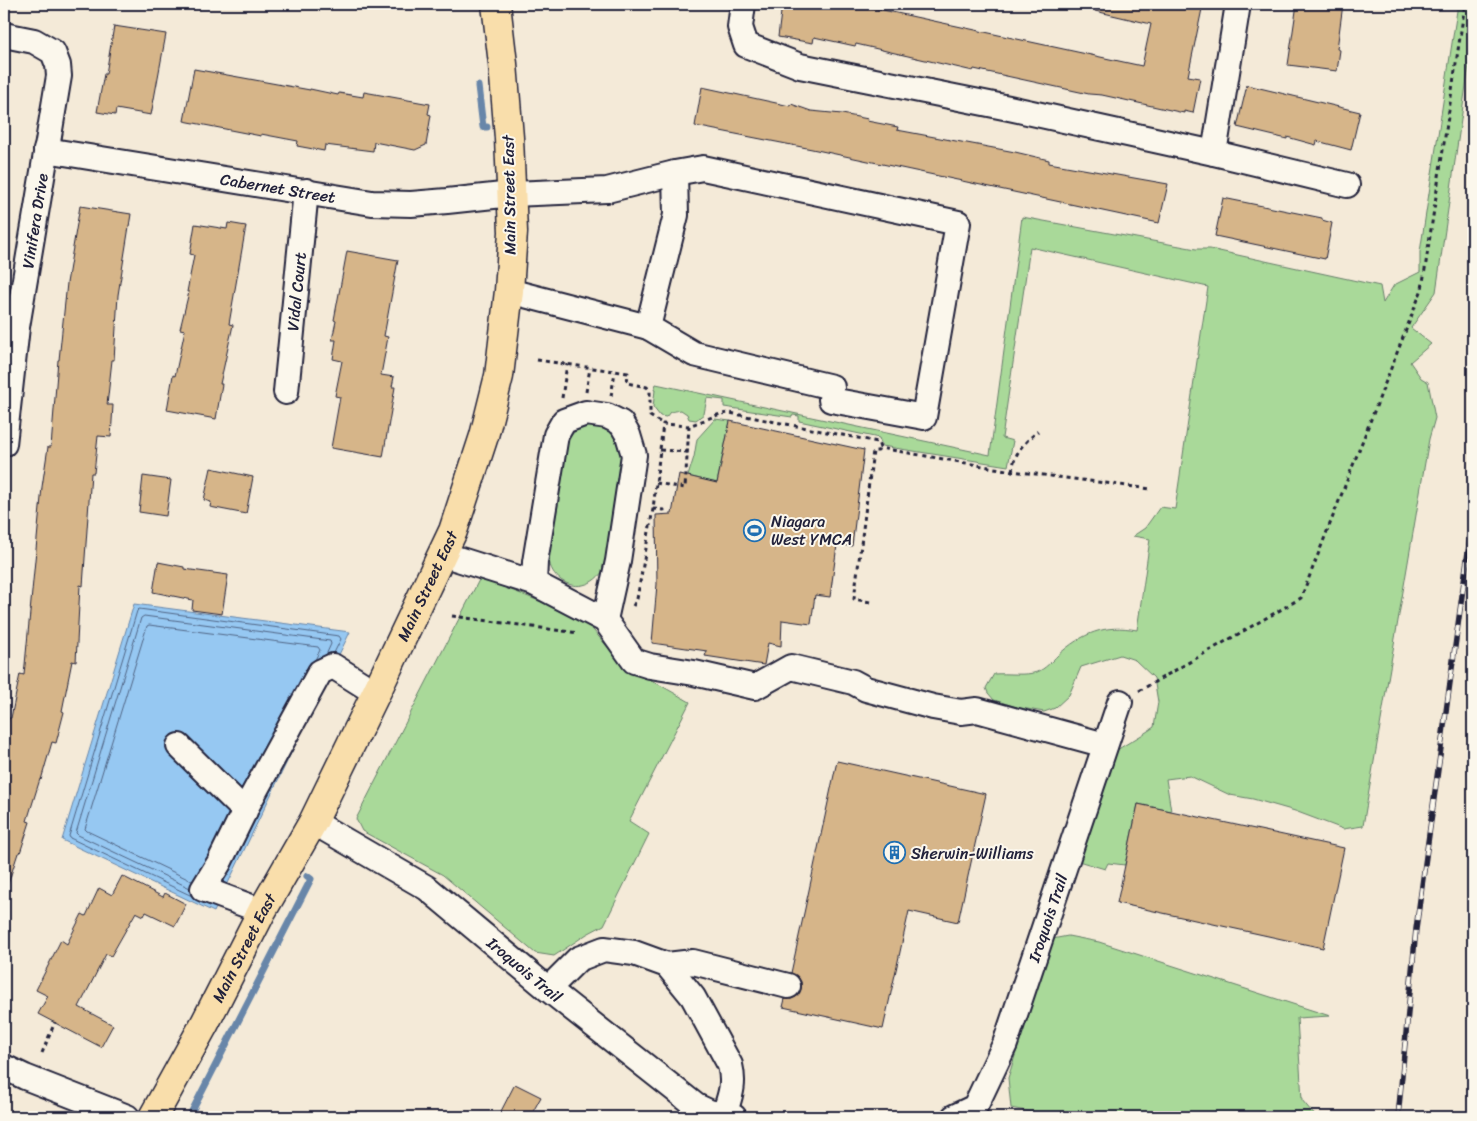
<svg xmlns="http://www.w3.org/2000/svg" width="1477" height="1121" viewBox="0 0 1477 1121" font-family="Sriracha,sans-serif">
	<rect width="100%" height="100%" fill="#f4ead8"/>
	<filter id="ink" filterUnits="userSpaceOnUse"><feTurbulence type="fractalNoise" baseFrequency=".02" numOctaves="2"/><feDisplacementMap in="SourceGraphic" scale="10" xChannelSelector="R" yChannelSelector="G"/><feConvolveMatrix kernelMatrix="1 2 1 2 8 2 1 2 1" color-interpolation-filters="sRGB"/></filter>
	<g filter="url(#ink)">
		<g fill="#a9d999" stroke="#667e6a">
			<path d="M1458 4H1473V37L1436 292 1411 328 1431 344 1410 362 1421 378 1428 382 1435 418 1429 439 1363 826 1343 829 1295 811 1253 799 1230 795 1190 776 1166 779 1171 811 1138 804 1125 865 1108 863 1105 869 1075 860 1111 754C1125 744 1140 737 1154 727L1158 702 1154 678 1135 660 1120 655 1081 667 1069 695 1055 708 1044 712 1016 707 994 700 988 693 986 688 994 674C1007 673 1026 676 1037 672 1045 669 1052 661 1058 655 1083 633 1104 624 1137 630L1150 539 1133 536 1145 528 1160 507 1175 509 1208 287 1030 247 1002 438 1013 441 1008 466 882 446 879 438 799 421V416L793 415 792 417 724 407V400L707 398 704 414 696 420 689 419 687 414 681 410 670 412 666 417 660 416 653 407 655 390H654L656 384 990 455 1022 217 1196 249H1210L1380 286 1383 303 1394 285 1420 272V252Z"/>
			<path d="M715 419 730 421 717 483 688 476 694 457 697 439Z"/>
			<path d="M590 425C615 428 616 434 622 456L605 569C599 576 593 583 583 585 565 589 548 573 549 556L566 444C570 433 579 427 590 425Z"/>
			<path d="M480 578 583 618 621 663 690 702 629 821 649 834 604 925 587 934 554 956 535 953 443 875 362 831 356 819Z"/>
			<path d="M1068 936 1099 942 1330 1016 1297 1018 1302 1100 1316 1117H1055L1011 1108 1008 1078 1052 939Z"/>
		</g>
		<path fill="#96c8f2" stroke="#6886a9" d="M134 604 350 632 214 912 62 840Z"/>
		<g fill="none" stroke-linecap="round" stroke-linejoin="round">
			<g stroke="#506484" stroke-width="1">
				<path d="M192 881 87 831 85 829 147 626 149 625 318 647 320 650 315 660"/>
				<path d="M190 888 78 835 76 833 141 618 144 616 330 641 331 644 326 655"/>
				<path d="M192 896 70 838 69 836 137 611 139 609 339 636 341 639 334 653"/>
			</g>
			<g stroke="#6886a9" stroke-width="7">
				<path d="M478 86 483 127H487"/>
				<path d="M189 1117 311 879 307 876"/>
			</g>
		</g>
		<g fill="#d6b589" stroke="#22223b">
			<path d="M782 4H855L1142 66 1151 24 1095 11 1096 4H1203L1188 76 1200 78 1193 113 1184 111V113L1102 95 1089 94 974 69 973 71 856 44 855 46 814 37 813 43 778 37Z"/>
			<path d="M1297 4H1343L1337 49 1340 50 1337 71 1288 65Z"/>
			<path d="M114 26 166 34 151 115 116 109 115 115 97 112 104 74H106Z"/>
			<path d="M194 69 310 90V89L338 95 339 93 363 97 364 92 430 104 428 114 431 115 426 145 415 150 374 142 373 151 325 145 324 151 297 146 298 141 261 134V136L184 121Z"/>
			<path d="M1247 85 1360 112 1351 150 1317 141 1316 145 1287 137V139L1237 127Z"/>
			<path d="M702 87 790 106 791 104 811 111 842 114 868 119 867 121 898 127 897 130 1015 152 1049 160V163L1168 184 1159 223 812 149 695 126Z"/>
			<path d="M1223 198 1322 218V220L1332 223 1325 259 1215 236Z"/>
			<path d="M80 206 131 214 118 295 114 360H112L107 405H113L111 437 98 436 94 473H91L83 586 80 585 76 662 72 661 62 711 64 712 56 743 52 742 41 780 40 779 27 821 30 822 20 853H18L8 884 4 883V735L9 718H11L20 674 24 675 42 487 48 447H51L58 360H59L67 283Z"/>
			<path d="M228 223 246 226 229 324 233 325 220 384H222L216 419 167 410 173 375 175 376 185 330 180 329 189 292H187L194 255 190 254 195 224 227 229Z"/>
			<path d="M347 251 398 260 384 336 388 337 381 375 394 377 392 387H395L383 457 331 448 340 397 335 396 342 361 333 359 336 340H332L336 321 334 320Z"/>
			<path d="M730 421 864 450 852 546 837 545 830 597 815 595 811 624 782 620 781 646 768 643 764 665 705 656 707 651 652 643 657 584 656 515 672 514 679 474 717 483Z"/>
			<path d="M211 468 253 477 246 514 210 507 211 502 204 500Z"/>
			<path d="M143 476 171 480 166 516 139 512Z"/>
			<path d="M158 562 184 567V569L228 575 222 614 192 610 193 600 153 592Z"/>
			<path d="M837 761 986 794 958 922 909 911 883 1029 783 1007 785 999H791L797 996 801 989V982L798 977 791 973Z"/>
			<path d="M1138 804 1344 848 1323 948 1117 903Z"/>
			<path d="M122 876 163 897 165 893 186 904 175 926 146 912 144 916 136 912 111 956 106 954 79 1007 113 1025 101 1047 38 1014 48 996 36 990 61 940 67 944 82 914 86 916 99 888 112 895Z"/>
			<path d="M515 1084 541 1097 530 1117H498Z"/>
		</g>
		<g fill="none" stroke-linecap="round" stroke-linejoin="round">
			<defs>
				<g id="minor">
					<path d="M743 4 740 27 746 45 800 66 1009 108 1214 153 1347 185"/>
					<path d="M4 35 34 41 53 52 58 65 59 76 17 327 4 444"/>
					<path id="s1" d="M46 150 372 203 411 204 447 201 512 194 607 190 675 173 676 215 648 327 509 291"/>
					<path d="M1214 153 1238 4"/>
					<path d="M648 327 694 354 832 387 831 400 924 417 958 223 703 168 675 173"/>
					<path id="s2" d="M286 392 306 191"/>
					<path d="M442 554 534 583 605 620 634 661 650 666 694 673 755 687 791 667 853 682 866 689 933 707 961 712 977 710 1105 745"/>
					<path d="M534 583 535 562 556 435 564 421 586 413 607 416 621 423 628 435 634 455 618 561 605 620"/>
					<path d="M179 746 245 811"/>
					<path id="s3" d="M313 822 427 888 548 989 696 1106 709 1112 734 1117"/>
					<path d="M262 911 203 889 219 863 248 804 320 672 333 666 376 693"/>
					<path d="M667 965 693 962 788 986"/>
					<path d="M548 989 578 959 604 949 634 953 667 965 693 997 730 1065C735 1085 730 1096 724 1115"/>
					<path d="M4 1067 25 1077 127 1117"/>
					<path id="s4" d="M954 1117 975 1107 1005 1044 1120 702"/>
				</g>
				<g id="major">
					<path id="s5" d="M153 1117 205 1023 262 911 313 822 376 693 453 531 484 436 499 376 509 291 513 232 509 138 503 64 496 4"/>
				</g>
			</defs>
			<use href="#minor" stroke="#22223b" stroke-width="28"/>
			<use href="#major" stroke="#22223b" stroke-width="31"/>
			<g stroke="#22223b" stroke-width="3" stroke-dasharray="4 4" stroke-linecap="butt">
				<path d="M537 360 628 373 627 383 647 387 650 391V416L663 424"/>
				<path d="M586 392 590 368"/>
				<path d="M611 396 615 372"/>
				<path d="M562 398 567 364"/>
				<path d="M660 450 688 452"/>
				<path d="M1012 471C1015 451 1023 444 1038 431"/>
				<path d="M656 483 685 488 689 426 720 414 730 413 878 442 880 448 1012 471 1151 489"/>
				<path d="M653 509 664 510 663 515"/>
				<path d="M870 602 854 599 873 451H878L880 448"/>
				<path d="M633 606 637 599 653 509 663 424 689 426"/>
				<path d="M452 616 578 633"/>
				<path d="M1139 691 1301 598 1422 289 1465 4"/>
				<path d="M42 1053 55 1022"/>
			</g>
			<use href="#minor" stroke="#fbf7ec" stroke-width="24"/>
			<use href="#major" stroke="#f9deab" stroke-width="28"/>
			<defs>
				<path id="rail" d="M1398 1117 1416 929 1473 516"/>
			</defs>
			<use href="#rail" stroke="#22223b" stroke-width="5.5"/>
			<use href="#rail" stroke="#fbf7ec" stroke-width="4" stroke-dasharray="11" stroke-linecap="butt"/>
		</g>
	</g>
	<defs>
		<symbol id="stadium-ring" viewBox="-11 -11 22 22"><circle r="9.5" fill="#fbf7ec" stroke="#1f6fb2" stroke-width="1.5"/><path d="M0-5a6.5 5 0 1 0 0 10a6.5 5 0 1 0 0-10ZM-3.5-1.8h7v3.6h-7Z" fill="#1f6fb2"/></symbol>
		<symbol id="building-ring" viewBox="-11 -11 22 22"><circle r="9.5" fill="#fbf7ec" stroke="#1f6fb2" stroke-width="1.5"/><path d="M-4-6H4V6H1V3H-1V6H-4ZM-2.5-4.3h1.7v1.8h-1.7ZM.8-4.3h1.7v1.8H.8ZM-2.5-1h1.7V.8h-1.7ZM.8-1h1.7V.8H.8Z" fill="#1f6fb2"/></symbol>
	</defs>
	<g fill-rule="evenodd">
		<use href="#stadium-ring" x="742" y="518" width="25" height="25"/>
		<use href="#building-ring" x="882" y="840" width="25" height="25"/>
	</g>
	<g text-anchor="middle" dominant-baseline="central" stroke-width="4" stroke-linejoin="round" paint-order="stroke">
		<g font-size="16" fill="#22223b" stroke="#fbf7ec">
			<text stroke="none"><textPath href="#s1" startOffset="235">Cabernet Street</textPath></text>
			<text transform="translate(509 195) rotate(-91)">Main Street East</text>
			<text transform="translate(35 221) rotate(-81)">Vinifera Drive</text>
			<text stroke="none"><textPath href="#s2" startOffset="101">Vidal Court</textPath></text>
			<text stroke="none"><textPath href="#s5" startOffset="598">Main Street East</textPath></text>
			<text stroke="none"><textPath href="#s4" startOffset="226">Iroquois Trail</textPath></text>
			<text stroke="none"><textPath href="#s5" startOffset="192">Main Street East</textPath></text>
			<text stroke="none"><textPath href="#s3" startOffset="259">Iroquois Trail</textPath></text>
		</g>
		<g font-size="16" fill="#22223b" stroke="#fbf7ec" text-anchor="start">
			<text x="771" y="521">Niagara<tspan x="771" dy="18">West YMCA</tspan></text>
			<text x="911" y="853">Sherwin-Williams</text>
		</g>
	</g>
	<rect width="1477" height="1121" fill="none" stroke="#fbf7ec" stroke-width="20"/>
	<rect x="10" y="10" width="1457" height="1101" fill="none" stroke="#22223b" stroke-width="2" filter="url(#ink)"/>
</svg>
